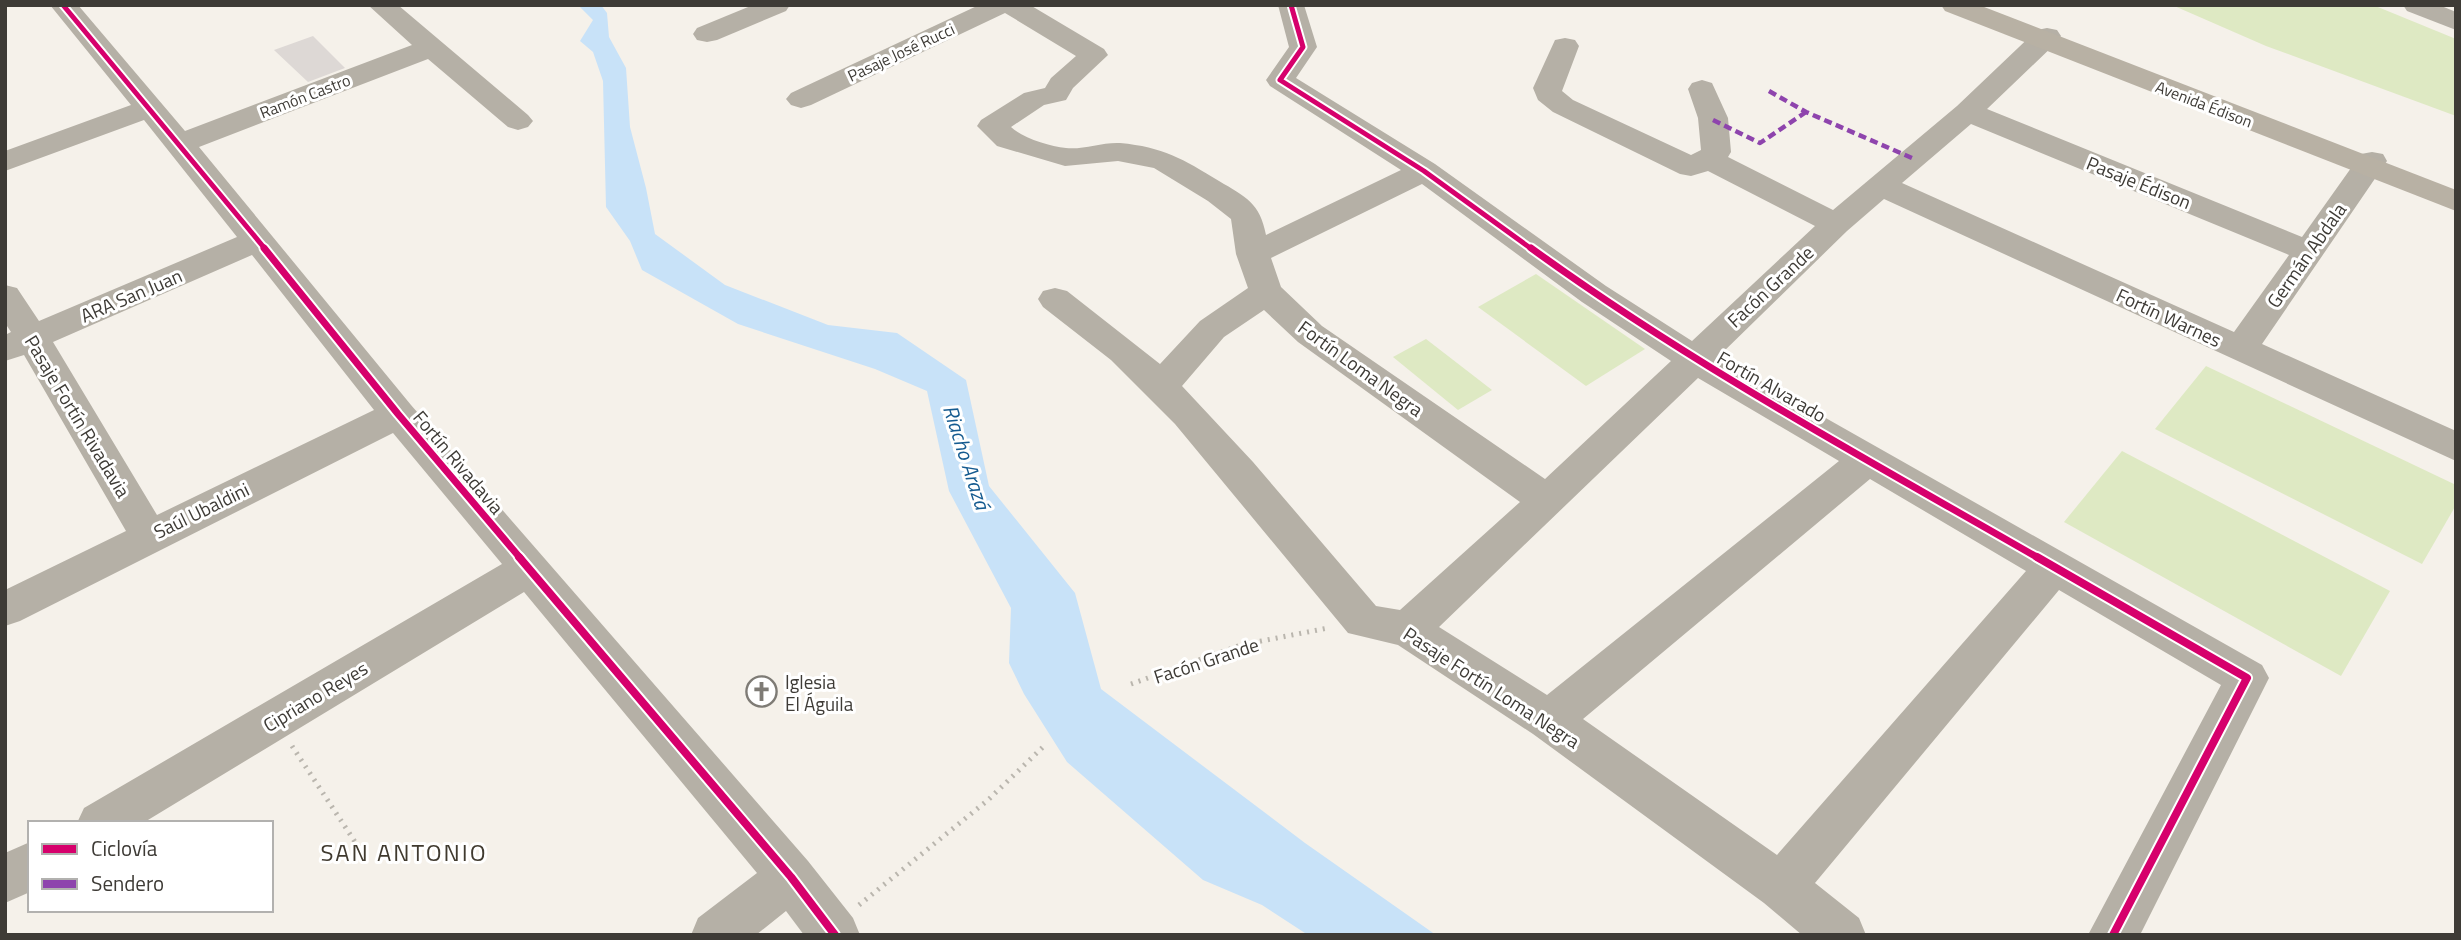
<svg xmlns="http://www.w3.org/2000/svg" width="2461" height="940" viewBox="0 0 2461 940" font-family="'Titillium Web',sans-serif">
	<rect width="100%" height="100%" fill="#f5f1ea"/>
	<g fill="#dee9c3">
		<path d="M2172 5H2373L2456 39V116L2266 46Z"/>
		<path d="M1536 274 1645 349 1586 386 1478 307Z"/>
		<path d="M1426 339 1492 390 1458 410 1393 357Z"/>
		<path d="M2206 366 2456 485V505L2422 564 2155 429Z"/>
		<path d="M2122 451 2390 591 2341 676 2064 522Z"/>
	</g>
	<path fill="#c8e2f8" d="M578 5H601L607 13 609 37 626 68 630 127 646 188 655 234 725 285 828 325 897 333 966 380 989 486 1075 593 1101 689 1305 843 1436 935H1308L1262 905 1203 880 1067 762 1024 694 1009 663 1011 608 949 491 927 391 875 369 738 324 642 270 630 241 606 207 603 81 593 52 580 41 593 20Z"/>
	<path fill="#ddd8d5" d="M313 36 345 68 308 82 274 50Z"/>
	<g fill="none" stroke-linecap="round" stroke-linejoin="round">
		<g stroke="#bab6ae" stroke-width="5" stroke-dasharray="2 6" stroke-linecap="butt">
			<path d="M1131 684 1241 645 1328 628"/>
			<path d="M292 746 361 851"/>
			<path d="M859 905 988 800 1044 746"/>
		</g>
		<g fill="#b5b0a6" fill-rule="evenodd">
			<path d="M50 5H78L185 131 412 45 368 5H398L528 115 533 121 528 127 518 130 508 127 428 59 199 147 411 405 808 861 853 918 860 935H804L786 911 756 935H691L698 918 757 873 524 592 143 823H77L84 808 502 564 393 433 20 621 5 626V590L126 531 24 355 5 361V335L11 332 5 323V285L17 288 39 321 237 237 144 120 5 171V151L131 105ZM252 255 374 410 157 515 53 342Z"/>
			<path d="M753 5H790L786 11 717 40 707 42 697 40 693 34 697 28Z"/>
			<path d="M979 5H1030L1104 49 1108 55 1073 88 1066 100 1044 105 1011 127C1023 138 1049 146 1066 148 1083 150 1102 142 1120 143 1163 147 1183 159 1219 181 1246 197 1260 203 1266 235L1401 170 1270 86 1266 80 1289 47 1278 5H1304L1317 47 1296 78 1435 164 1606 286 1692 341 1815 226 1708 171 1691 176 1680 174 1553 112 1538 100 1533 88 1555 40 1565 38 1575 40 1579 46 1562 91 1573 100 1691 155 1701 150 1698 118 1688 89 1692 83 1702 80 1712 83 1728 118 1731 152 1728 157 1833 210 1957 106 2037 30 2047 28 2057 30 2061 36 2057 42 1987 109 2302 237 2361 154 2372 152 2383 154 2387 161 2262 344 2456 431V461L1884 199 1847 231 1718 357 2262 665 2269 678 2140 935H2088L2221 685 2059 590 1815 883 1859 918 1866 935H1802L1764 903 1533 734 1398 645 1348 633 1175 424 1111 360 1043 307 1038 299 1043 291 1055 288 1067 291 1160 364 1200 321 1248 288 1236 254 1231 219 1208 201 1154 168 1118 161 1065 166 997 146 977 126 981 120 1024 93 1045 88 1051 78 1076 56 1005 13 811 105 801 108 791 105 786 99 791 93ZM1971 124 2289 255 2234 332 1902 183ZM1422 184 1582 302 1671 361 1545 479 1322 326 1281 287 1271 258ZM1264 310 1298 342 1520 502 1400 610 1376 606 1253 462 1182 386 1224 337ZM1698 378 1839 461 1547 695 1439 627ZM1870 479 2026 571 1777 855 1583 719Z"/>
			<path d="M2403 5H2439L2456 12V30L2407 11Z"/>
			<path d="M30 842V892L5 903V853Z"/>
		</g>
		<path fill="#b8b1a4" fill-rule="evenodd" d="M1941 5H1979L2456 190V211L1945 11Z"/>
		<g stroke="#8e44ad" stroke-width="4.5" stroke-dasharray="8 4.5" stroke-linecap="butt">
			<path d="M1769 91 1806 112 1912 158"/>
			<path d="M1713 120 1760 143 1806 112"/>
		</g>
		<defs>
			<g id="cycleway-far2">
				<path d="M63 5 266 250"/>
				<path d="M1291 5 1303 47 1280 80 1424 171 1533 250"/>
			</g>
			<g id="cycleway-far1">
				<path d="M264 248 398 414 521 559"/>
				<path d="M1531 248C1692 365 1868 460 2040 559"/>
			</g>
			<g id="cycleway">
				<path d="M519 557 791 877 835 935"/>
				<path d="M2037 557 2247 678 2113 935"/>
			</g>
		</defs>
		<use href="#cycleway-far2" stroke="#fff" stroke-width="9"/>
		<use href="#cycleway-far1" stroke="#fff" stroke-width="11"/>
		<use href="#cycleway" stroke="#fff" stroke-width="12"/>
		<use href="#cycleway-far2" stroke="#d6006c" stroke-width="5"/>
		<use href="#cycleway-far1" stroke="#d6006c" stroke-width="7"/>
		<use href="#cycleway" stroke="#d6006c" stroke-width="8"/>
	</g>
	<defs>
		<symbol id="church-ring" viewBox="-11 -11 22 22"><circle r="9.5" fill="#fff" stroke="#7e7b75" stroke-width="1.5"/><path d="M-1.2-6h2.4v3.5h3.3v2.4h-3.3V6h-2.4V-.1h-3.3v-2.4h3.3Z" fill="#7e7b75"/></symbol>
	</defs>
	<g fill-rule="evenodd">
		<use href="#church-ring" x="744" y="674" width="35" height="35"/>
	</g>
	<g text-anchor="middle" dominant-baseline="central" stroke-width="6" stroke-linejoin="round" paint-order="stroke">
		<g font-size="16" fill="#3e3b36" stroke="#fff">
			<text transform="translate(901 52) rotate(-25)">Pasaje José Rucci</text>
			<text transform="translate(305 96) rotate(-21)">Ramón Castro</text>
			<text transform="translate(2204 104) rotate(21)">Avenida Édison</text>
		</g>
		<g font-size="19" fill="#3e3b36" stroke="#fff">
			<text transform="translate(2139 182) rotate(22)">Pasaje Édison</text>
			<text transform="translate(2306 255) rotate(-55)">Germán Abdala</text>
			<text transform="translate(1770 286) rotate(-43)">Facón Grande</text>
			<text transform="translate(131 295) rotate(-23)">ARA San Juan</text>
			<text transform="translate(2169 317) rotate(25)">Fortín Warnes</text>
			<text transform="translate(1361 368) rotate(36)">Fortín Loma Negra</text>
			<text transform="translate(1772 386) rotate(30)">Fortín Alvarado</text>
			<text transform="translate(78 416) rotate(59)">Pasaje Fortín Rivadavia</text>
			<text transform="translate(459 462) rotate(50)">Fortín Rivadavia</text>
			<text transform="translate(201 510) rotate(-26)">Saúl Ubaldini</text>
			<text transform="translate(1206 660) rotate(-18)">Facón Grande</text>
			<text transform="translate(1492 687) rotate(33)">Pasaje Fortín Loma Negra</text>
			<text transform="translate(315 696) rotate(-31)">Cipriano Reyes</text>
		</g>
		<g font-size="19" fill="#3e3b36" stroke="#fff" text-anchor="start">
			<text x="785" y="681">Iglesia<tspan x="785" dy="22">El Águila</tspan></text>
		</g>
		<g font-size="21" font-style="italic" fill="#155b90" stroke="#fff">
			<text transform="translate(967 457) rotate(72)">Riacho Arazá</text>
		</g>
		<g font-size="24" letter-spacing="2" fill="#403a2f" stroke="#fff">
			<text x="404" y="852">SAN ANTONIO</text>
		</g>
	</g>
	<rect width="2461" height="940" fill="none" stroke="#3e3b36" stroke-width="14"/>
	<rect x="28" y="821" width="245" height="91" fill="#ffffff" stroke="#b2b1af" stroke-width="2"/>
	<rect x="42" y="844" width="35" height="10" fill="#d6006c" stroke="#b2b1af" stroke-width="2"/>
	<text x="91" y="856" font-size="21" fill="#3e3b36">Ciclovía</text>
	<rect x="42" y="879" width="35" height="10" fill="#8e44ad" stroke="#b2b1af" stroke-width="2"/>
	<text x="91" y="891" font-size="21" fill="#3e3b36">Sendero</text>
</svg>
